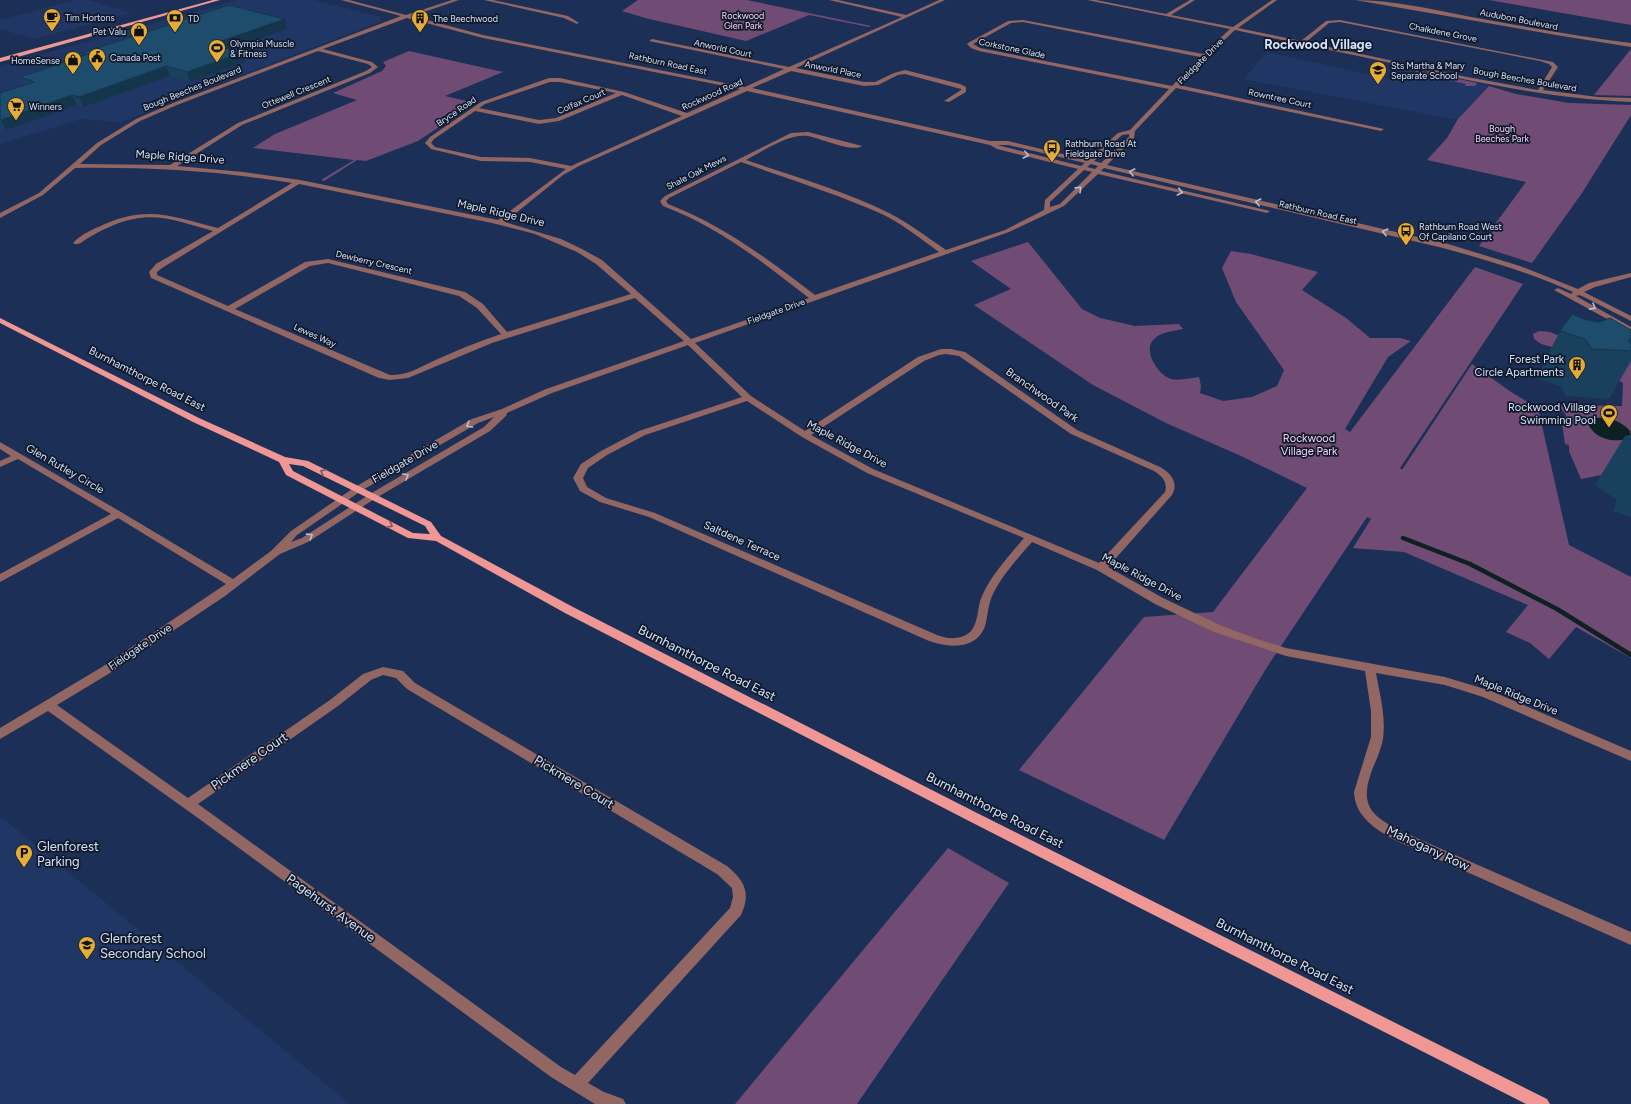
<svg xmlns="http://www.w3.org/2000/svg" width="1631" height="1104" viewBox="0 0 1631 1104" font-family="Figtree,sans-serif">
	<rect width="100%" height="100%" fill="#1c3057"/>
	<g fill="#203765">
		<path d="M76 0H88L131 13 34 39 0 29V20Z"/>
		<path d="M238 0H313L381 17 380 22 160 106 122 122 81 119 0 144V66Z"/>
		<path d="M1267 52 1393 80 1407 68 1489 86 1458 119H1453L1244 79Z"/>
		<path d="M0 816 350 1104H0Z"/>
	</g>
	<g fill="#704c75">
		<path d="M638 0H747L871 26 869 27 809 15 746 41 645 18 622 11Z"/>
		<path d="M1489 0H1631V25Z"/>
		<path d="M1631 49V96L1594 95Z"/>
		<path d="M409 51 503 72 445 96 475 103 418 141 366 161 357 160 324 181 321 180 354 160 253 148 275 134 357 100 333 93 382 71 386 66 383 62Z"/>
		<path d="M1417 70 1477 83 1476 85 1474 86H1465L1466 84 1422 74 1420 76 1414 73Z"/>
		<path d="M1489 86 1516 94 1569 103 1631 105V115L1582 193 1532 263 1479 246 1526 182 1427 160 1447 138 1458 119Z"/>
		<path d="M1028 242 1082 309 1100 318 1135 326 1179 324 1183 329C1174 331 1160 332 1154 339 1142 350 1158 375 1171 379 1179 381 1191 378 1199 377L1201 386 1200 393 1223 401 1252 397 1277 386 1284 370 1236 302 1222 268 1231 251 1251 254 1318 272 1302 290 1346 318 1370 338H1400L1411 341 1388 357 1345 429 1350 432 1475 267 1523 284 1400 468 1402 470 1472 364 1511 392 1538 408 1569 545 1631 577V658L1576 627 1549 659 1530 643 1506 632 1528 605 1404 552 1353 548 1371 519 1367 517 1267 667 1164 840 1019 770 1144 617 1213 612 1307 488 1241 456 1166 423 1093 385 974 305 1011 289 971 261Z"/>
		<path d="M1539 331 1550 332 1560 336 1552 347 1541 344 1534 339 1533 334Z"/>
		<path d="M1631 342V473L1628 470 1581 479 1569 451V445L1565 444 1562 422 1567 423 1566 415 1558 405 1622 406 1623 383 1581 357Z"/>
		<path d="M948 848 1009 883 857 1104H735Z"/>
	</g>
	<path fill="#0d2022" d="M1596 418C1609 417 1621 421 1630 431L1631 437C1617 444 1597 440 1589 426V422Z"/>
	<g fill="none" stroke-linecap="round" stroke-linejoin="round">
		<path stroke="#0d2022" stroke-width="4.5" d="M1403 538 1470 564 1557 609 1631 655"/>
		<g fill="#916663" fill-rule="evenodd">
			<path d="M341 0H349L406 15 452 0H459L412 16 483 35 745 87 784 69 649 41 652 39 789 67 902 17 829 0H838L906 15 939 0H945L796 68 864 82H875L894 73 905 70 960 84 966 87V92L949 102 944 101 961 90V89L905 74 898 75 878 85 864 86 791 71 752 88 990 141H1008L1088 160 1118 133 1130 130 1169 89 979 51 971 48 967 44 968 43 1008 21 1023 20 1203 54 1230 29 1087 0H1096L1166 14 1190 0H1195L1171 15 1233 27 1272 0H1277L1238 28 1301 41 1326 21 1340 20 1553 62 1558 67 1543 90 1598 97 1631 98V102C1546 98 1469 81 1386 62 1336 51 1286 41 1235 30L1206 57 1179 85 1384 129 1381 131 1176 88 1135 131 1134 138 1107 165 1448 244 1520 266 1578 289 1589 283 1631 273V277L1595 287 1584 292 1631 316V321L1584 297 1579 295 1576 296 1631 327V332L1554 290 1558 288 1571 294 1573 292C1531 273 1487 260 1443 248L1104 168 1101 171 1270 211 1267 213 1098 174 1064 206 1009 232 695 343 751 396 805 431 918 357 941 349H951L965 352 1077 430 1160 467C1171 473 1179 483 1172 495L1108 567 1163 598 1222 626 1257 639 1286 648 1445 677 1491 691 1631 751V761L1483 697 1445 685 1376 673C1380 695 1386 717 1383 739 1381 748 1378 757 1374 765 1358 805 1369 815 1405 833L1631 932V945L1397 841C1376 830 1355 817 1354 792L1371 737V711L1365 671 1286 656 1214 632 1155 604 1097 570 1032 542C1018 558 1003 574 993 594 988 604 988 615 985 626 977 650 948 648 929 641L649 517 600 502 580 491 573 478 581 464 601 451 639 431 742 397 688 345 552 393 507 413 506 416 490 431 376 498 308 542 280 554 225 596 110 673 57 705 188 798 330 700 363 674 383 667 403 671 415 683 727 866C745 881 751 893 741 915L588 1083 604 1092 623 1099 626 1104H595L551 1077 198 818 48 711 0 739V728L102 667 226 584 118 518 0 582V574L111 514 18 459 0 467V461L11 456 0 449V442L121 512 233 579 271 551 291 531 355 487 472 419 502 409 546 389 684 341 635 298 492 343 408 378 390 380 379 378 151 278 149 272 156 264 213 231C187 224 160 213 134 219 117 222 102 230 88 238 83 241 80 245 75 244L73 243C81 234 94 229 105 224 149 205 174 217 218 228L292 183C220 171 148 167 75 168L43 195 0 218V213L39 193 97 143 136 119 173 103 401 16ZM407 18 483 38 740 89 687 113 624 92 560 78H549L481 102 430 137 425 143 431 149 481 161 530 162 566 169 498 220 300 180 243 172 177 166 242 125 370 73 378 67 372 62 323 49ZM1023 22 1200 57 1172 86 980 48 973 44 1011 23ZM1340 22 1540 61 1549 64 1552 67 1538 90 1467 77 1306 42 1329 23ZM318 51 368 64 372 67 366 71 238 123 170 165 80 164 101 145 140 121 177 105ZM550 82H560L616 93 556 118 539 120 479 108 485 104ZM747 91 990 145 997 149 1078 169 1045 200 1044 210 1005 230 946 250C927 237 909 223 889 213 846 191 792 176 746 160 763 151 789 133 808 136 820 138 853 153 862 146L808 132 791 133 665 196 660 201 663 206C718 227 763 262 809 298L691 339 602 260 582 249 561 239 505 222 563 175 579 166ZM622 95 682 116 571 166 530 158 481 157 435 147 431 143 434 139 475 111 539 124 559 121ZM1129 134V137L1101 163 1094 161 1122 135ZM997 145H1008L1085 163 1081 166ZM741 162C788 179 838 194 884 215 904 225 921 239 939 252L815 295C769 260 723 225 668 204L666 201 669 198ZM1091 164 1098 166 1095 169 1087 167ZM1084 170 1092 172 1060 204 1050 207V202ZM299 184 492 223 535 234 577 252 596 264 631 294 507 332 483 304 465 292 328 259 305 262 228 306 157 275V272L162 268ZM328 263 459 296 477 308 501 334C480 341 460 349 440 358 423 365 409 376 390 375L235 309 310 266ZM946 354 959 356 1071 434 1154 471C1162 476 1168 482 1165 492L1099 563 873 469 811 435 924 361 939 355ZM747 401 802 437 867 473 1024 538C1009 556 992 574 982 596 977 606 979 625 969 633 960 640 947 639 937 635L655 513 606 498 587 487 583 478 588 468 607 455 645 435ZM494 417 484 427 370 494 302 538 291 542 297 535 361 491 478 423ZM383 675 396 678 407 689 717 874 732 888 733 897 730 908 575 1075 561 1067 198 804 338 706 371 680Z"/>
			<path d="M484 0H493L568 16 579 23 577 24 564 18Z"/>
			<path d="M1355 0C1392 0 1430 9 1466 16 1521 26 1576 36 1631 43V47L1562 36Z"/>
		</g>
		<g fill="#ef9794" fill-rule="evenodd">
			<path d="M213 0H220L0 62V58Z"/>
			<path d="M0 318 199 418 285 457 308 461 431 522 441 536 573 607 977 813 1547 1099 1550 1104H1526L969 821 565 613 436 541 408 538 286 475 279 462 193 422 0 323ZM289 464 303 466 425 526 430 534 413 533 293 471Z"/>
		</g>
	</g>
	<g fill="#19415d">
		<path d="M287 29 230 49 245 62 190 82 170 76 83 107 77 105 6 130 0 128V93L24 85 20 77 84 56 82 53Z"/>
		<path d="M1587 320 1599 322 1631 330V361L1609 399 1566 396 1560 386 1536 378 1560 331Z"/>
		<path d="M1631 435V517L1613 511 1617 500 1595 485 1625 436Z"/>
	</g>
	<g fill="#14354c">
		<path d="M285 19 287 29 216 54 213 44Z"/>
		<path d="M241 53 245 62 190 82 187 72Z"/>
		<path d="M166 66 170 76 83 107 79 97Z"/>
		<path d="M72 95 77 105 6 130 1 120Z"/>
	</g>
	<g fill="#1d4c6c" stroke="#14354c">
		<path d="M229 5 285 19 213 44 241 53 187 72 166 66 79 97 72 95 1 120 0 119V93L34 82 20 77 88 54 82 53Z"/>
		<path d="M1572 314 1587 320 1599 322 1610 318 1631 330V339L1628 340 1631 344V351L1592 349 1585 339 1560 331Z"/>
		<path d="M1631 435V440L1625 436Z"/>
	</g>
	<defs><path id="oneway-chevron" d="M-2-3.5L2.5 0L-2 3.5" fill="none" stroke-width="1.6" stroke-linecap="round" stroke-linejoin="round"/></defs>
	<g stroke="#c0bdcd">
		<use href="#oneway-chevron" transform="translate(1026 155) rotate(14)"/>
		<use href="#oneway-chevron" transform="translate(1132 172) rotate(-166)"/>
		<use href="#oneway-chevron" transform="translate(1079 189) rotate(-44)"/>
		<use href="#oneway-chevron" transform="translate(1180 192) rotate(13)"/>
		<use href="#oneway-chevron" transform="translate(1258 202) rotate(-167)"/>
		<use href="#oneway-chevron" transform="translate(1385 232) rotate(-167)"/>
		<use href="#oneway-chevron" transform="translate(1593 307) rotate(29)"/>
		<use href="#oneway-chevron" transform="translate(469 425) rotate(150)"/>
		<use href="#oneway-chevron" transform="translate(406 476) rotate(-30)"/>
		<use href="#oneway-chevron" transform="translate(310 536) rotate(-32)"/>
	</g>
	<g stroke="#80585f">
		<use href="#oneway-chevron" transform="translate(323 472) rotate(-154)"/>
		<use href="#oneway-chevron" transform="translate(390 525) rotate(27)"/>
	</g>
	<defs>
		<symbol id="cafe-pin" viewBox="-11 -11 22 30"><path d="M0 17L-7.5 6A9.5 9.5 0 1 1 7.5 6Z" fill="#e5ad35" stroke="#10192a"/><path d="M-5.5-4.5H6V0H3Q3 3.5 0 3.5H-2.5Q-5.5 3.5-5.5 0ZM3-3.2v2h1.7v-2ZM-6 4.5H4V6H-6Z" fill="#111"/></symbol>
		<symbol id="bank-pin" viewBox="-11 -11 22 30"><path d="M0 17L-7.5 6A9.5 9.5 0 1 1 7.5 6Z" fill="#e5ad35" stroke="#10192a"/><path d="M-6-4H6V4H-6ZM0-2.3a2.3 2.3 0 1 0 0 4.6a2.3 2.3 0 1 0 0-4.6Z" fill="#111"/></symbol>
		<symbol id="building-pin" viewBox="-11 -11 22 30"><path d="M0 17L-7.5 6A9.5 9.5 0 1 1 7.5 6Z" fill="#e5ad35" stroke="#10192a"/><path d="M-4-6H4V6H1V3H-1V6H-4ZM-2.5-4.3h1.7v1.8h-1.7ZM.8-4.3h1.7v1.8H.8ZM-2.5-1h1.7V.8h-1.7ZM.8-1h1.7V.8H.8Z" fill="#111"/></symbol>
		<symbol id="shop-pin" viewBox="-11 -11 22 30"><path d="M0 17L-7.5 6A9.5 9.5 0 1 1 7.5 6Z" fill="#e5ad35" stroke="#10192a"/><path d="M-5-2.5h2.3a2.7 3.5 0 0 1 5.4 0H5L5.5 6h-11ZM-1.5-2.5h3a1.5 2.3 0 0 0-3 0Z" fill="#111"/></symbol>
		<symbol id="stadium-pin" viewBox="-11 -11 22 30"><path d="M0 17L-7.5 6A9.5 9.5 0 1 1 7.5 6Z" fill="#e5ad35" stroke="#10192a"/><path d="M0-5a6.5 5 0 1 0 0 10a6.5 5 0 1 0 0-10ZM-3.5-1.8h7v3.6h-7Z" fill="#111"/></symbol>
		<symbol id="civic-pin" viewBox="-11 -11 22 30"><path d="M0 17L-7.5 6A9.5 9.5 0 1 1 7.5 6Z" fill="#e5ad35" stroke="#10192a"/><path d="M-.6-6.5H3V-4.5H.6V-3L4-1V1h2V6H-6V1h2V-1L-.6-3ZM-1.2 2.5V6h2.4V2.5Z" fill="#111"/></symbol>
		<symbol id="school-pin" viewBox="-11 -11 22 30"><path d="M0 17L-7.5 6A9.5 9.5 0 1 1 7.5 6Z" fill="#e5ad35" stroke="#10192a"/><path d="M0-5L7-2L0 1L-7-2ZM-4 1L0 2.5L4 1V4Q0 6-4 4Z" fill="#111"/></symbol>
		<symbol id="supermarket-pin" viewBox="-11 -11 22 30"><path d="M0 17L-7.5 6A9.5 9.5 0 1 1 7.5 6Z" fill="#e5ad35" stroke="#10192a"/><path d="M-6-5.5h2.5l.6 2H6L4.5 2H-2.5L-4.4-4H-6ZM-1.5 3.2a1.3 1.3 0 1 0 .1 0ZM3 3.2a1.3 1.3 0 1 0 .1 0Z" fill="#111"/></symbol>
		<symbol id="bus-pin" viewBox="-11 -11 22 30"><path d="M0 17L-7.5 6A9.5 9.5 0 1 1 7.5 6Z" fill="#e5ad35" stroke="#10192a"/><path d="M-5-6H5V4H4V6H2V4H-2V6H-4V4H-5ZM-3.5-4V0h7V-4ZM-3.5 1.2v1.5H-2V1.2ZM2 1.2v1.5H3.5V1.2Z" fill="#111"/></symbol>
		<symbol id="parking-pin" viewBox="-11 -11 22 30"><path d="M0 17L-7.5 6A9.5 9.5 0 1 1 7.5 6Z" fill="#e5ad35" stroke="#10192a"/><path d="M-3.5-5.5H1a3.5 3.5 0 0 1 0 7H-1V5.5H-3.5ZM-1-3.4V-.6H.8a1.4 1.4 0 0 0 0-2.8Z" fill="#111"/></symbol>
	</defs>
	<g fill-rule="evenodd">
		<use href="#cafe-pin" x="42" y="7" width="20" height="27"/>
		<use href="#bank-pin" x="165" y="8" width="20" height="27"/>
		<use href="#building-pin" x="410" y="8" width="20" height="27"/>
		<use href="#shop-pin" x="129" y="21" width="20" height="27"/>
		<use href="#stadium-pin" x="207" y="38" width="20" height="27"/>
		<use href="#civic-pin" x="87" y="47" width="20" height="27"/>
		<use href="#shop-pin" x="63" y="50" width="20" height="27"/>
		<use href="#school-pin" x="1368" y="60" width="20" height="27"/>
		<use href="#supermarket-pin" x="6" y="96" width="20" height="27"/>
		<use href="#bus-pin" x="1042" y="138" width="20" height="27"/>
		<use href="#bus-pin" x="1396" y="221" width="20" height="27"/>
		<use href="#building-pin" x="1567" y="355" width="20" height="27"/>
		<use href="#stadium-pin" x="1599" y="403" width="20" height="27"/>
		<use href="#parking-pin" x="14" y="843" width="20" height="27"/>
		<use href="#school-pin" x="77" y="935" width="20" height="27"/>
	</g>
	<g text-anchor="middle" dominant-baseline="central" stroke-width="3.5" stroke-linejoin="round" paint-order="stroke">
		<g font-size="9" fill="#f7d6fb" stroke="#10192a">
			<text x="743" y="15">Rockwood<tspan x="743" dy="10">Glen Park</tspan></text>
			<text x="1502" y="128">Bough<tspan x="1502" dy="10">Beeches Park</tspan></text>
		</g>
		<g font-size="9" fill="#d4e2fb" stroke="#10192a" text-anchor="start">
			<text x="65" y="17">Tim Hortons</text>
			<text x="188" y="18">TD</text>
			<text x="433" y="18">The Beechwood</text>
			<text x="126" y="31" text-anchor="end">Pet Valu</text>
			<text x="230" y="43">Olympia Muscle<tspan x="230" dy="10">&amp; Fitness</tspan></text>
			<text x="110" y="57">Canada Post</text>
			<text x="60" y="60" text-anchor="end">HomeSense</text>
			<text x="1391" y="65">Sts Martha &amp; Mary<tspan x="1391" dy="10">Separate School</tspan></text>
			<text x="29" y="106">Winners</text>
			<text x="1065" y="143">Rathburn Road At<tspan x="1065" dy="10">Fieldgate Drive</tspan></text>
			<text x="1419" y="226">Rathburn Road West<tspan x="1419" dy="10">Of Capilano Court</tspan></text>
		</g>
		<g font-size="9" fill="#d4e2fb" stroke="#10192a">
			<text transform="translate(1519 19) rotate(11)">Audubon Boulevard</text>
			<text transform="translate(1443 32) rotate(11)">Chalkdene Grove</text>
			<text transform="translate(723 48) rotate(12)">Anworld Court</text>
			<text transform="translate(1012 48) rotate(12)">Corkstone Glade</text>
			<text transform="translate(1200 61) rotate(-45)">Fieldgate Drive</text>
			<text transform="translate(668 63) rotate(12)">Rathburn Road East</text>
			<text transform="translate(833 69) rotate(11)">Anworld Place</text>
			<text transform="translate(1525 79) rotate(10)">Bough Beeches Boulevard</text>
			<text transform="translate(192 88) rotate(-22)">Bough Beeches Boulevard</text>
			<text transform="translate(296 92) rotate(-22)">Ottewell Crescent</text>
			<text transform="translate(712 94) rotate(-24)">Rockwood Road</text>
			<text transform="translate(1280 98) rotate(12)">Rowntree Court</text>
			<text transform="translate(581 101) rotate(-23)">Colfax Court</text>
			<text transform="translate(456 111) rotate(-34)">Bryce Road</text>
			<text transform="translate(696 172) rotate(-27)">Shale Oak Mews</text>
			<text transform="translate(1318 212) rotate(13)">Rathburn Road East</text>
			<text transform="translate(374 262) rotate(13)">Dewberry Crescent</text>
			<text transform="translate(776 311) rotate(-20)">Fieldgate Drive</text>
			<text transform="translate(315 335) rotate(24)">Lewes Way</text>
		</g>
		<g font-size="11" fill="#d4e2fb" stroke="#10192a">
			<text transform="translate(180 157) rotate(4)">Maple Ridge Drive</text>
			<text transform="translate(501 213) rotate(13)">Maple Ridge Drive</text>
			<text transform="translate(147 379) rotate(27)">Burnhamthorpe Road East</text>
			<text transform="translate(1042 395) rotate(35)">Branchwood Park</text>
			<text transform="translate(847 444) rotate(28)">Maple Ridge Drive</text>
			<text transform="translate(405 462) rotate(-30)">Fieldgate Drive</text>
			<text transform="translate(65 469) rotate(30)">Glen Rutley Circle</text>
			<text transform="translate(742 541) rotate(24)">Saltdene Terrace</text>
			<text transform="translate(1142 577) rotate(28)">Maple Ridge Drive</text>
			<text transform="translate(140 647) rotate(-34)">Fieldgate Drive</text>
			<text transform="translate(1516 695) rotate(22)">Maple Ridge Drive</text>
		</g>
		<g font-size="11" fill="#d4e2fb" stroke="#10192a" text-anchor="end">
			<text x="1564" y="359">Forest Park<tspan x="1564" dy="13">Circle Apartments</tspan></text>
			<text x="1596" y="407">Rockwood Village<tspan x="1596" dy="13">Swimming Pool</tspan></text>
		</g>
		<g font-size="11" fill="#f7d6fb" stroke="#10192a">
			<text x="1309" y="438">Rockwood<tspan x="1309" dy="13">Village Park</tspan></text>
		</g>
		<g font-size="13" font-weight="bold" fill="#d4e2fb" stroke="#10192a">
			<text x="1318" y="44">Rockwood Village</text>
		</g>
		<g font-size="13" fill="#d4e2fb" stroke="#10192a">
			<text transform="translate(707 663) rotate(27)">Burnhamthorpe Road East</text>
			<text transform="translate(249 761) rotate(-35)">Pickmere Court</text>
			<text transform="translate(574 782) rotate(31)">Pickmere Court</text>
			<text transform="translate(995 810) rotate(27)">Burnhamthorpe Road East</text>
			<text transform="translate(1428 848) rotate(25)">Mahogany Row</text>
			<text transform="translate(331 908) rotate(36)">Pagehurst Avenue</text>
			<text transform="translate(1285 956) rotate(27)">Burnhamthorpe Road East</text>
		</g>
		<g font-size="13" fill="#d4e2fb" stroke="#10192a" text-anchor="start">
			<text x="37" y="846">Glenforest<tspan x="37" dy="15">Parking</tspan></text>
			<text x="100" y="938">Glenforest<tspan x="100" dy="15">Secondary School</tspan></text>
		</g>
	</g>
</svg>
